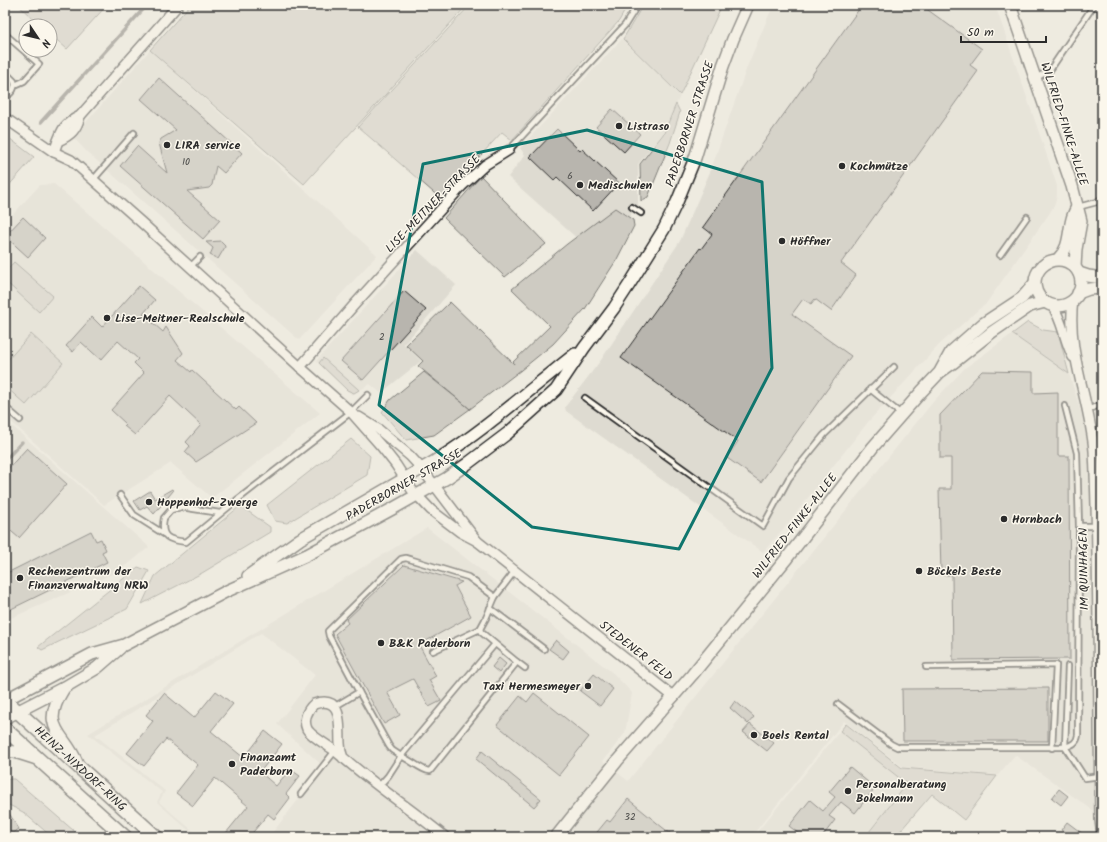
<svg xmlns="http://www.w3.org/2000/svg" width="1107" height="842" viewBox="0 0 1107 842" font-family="Kalam,sans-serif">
	<rect width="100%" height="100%" fill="#eeebe0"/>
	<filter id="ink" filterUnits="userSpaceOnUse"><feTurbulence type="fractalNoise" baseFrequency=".025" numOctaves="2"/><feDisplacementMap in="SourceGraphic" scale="8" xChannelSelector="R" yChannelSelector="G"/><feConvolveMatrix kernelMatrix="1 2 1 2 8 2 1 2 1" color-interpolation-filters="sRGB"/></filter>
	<g filter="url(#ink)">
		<g fill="#dedbd1">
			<path d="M774 5H995L1045 150 1057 186V195L1055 204 1049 214 985 305 979 309 939 345 868 422 784 528 763 552 566 411 565 407 601 360 680 241 710 172 747 67 769 15Z"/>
			<path d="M622 39 680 96 663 133 638 164V205L598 257 508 177 525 155 520 148Z"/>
			<path d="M150 50 377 255 299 340 86 151 73 137Z"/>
			<path d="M54 184 320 413 212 498 171 463 104 505 5 416V223L40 185Z"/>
			<path d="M417 250 456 285 404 344 421 361 381 393 370 384 352 395 316 361Z"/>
			<path d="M1012 334 1069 374 1082 415 1089 447 1093 511 1096 777 1094 811 1015 755 998 775 903 767 844 721 751 837H269L324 767 277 724 315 675 261 633 95 735 165 791 159 802 200 837H196L157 802 162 792 88 734 427 528 614 674 632 693 625 733 603 761 628 781 933 402 965 368Z"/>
			<path d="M5 420 149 547 131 562 112 574 11 618H5Z"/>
			<path d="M840 731 907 784 864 837H753Z"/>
		</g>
		<g fill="#cecbc2" stroke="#7c7b76">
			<path d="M18 5H107L67 49 50 34V26H41Z"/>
			<path d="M190 5H467L304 184 150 50Z"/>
			<path d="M470 5H628L619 21 512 140 502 132 441 199 358 127Z"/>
			<path d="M643 5H722L680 95 623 39Z"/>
			<path d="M676 104 680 112 670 143 648 197 641 201 640 164 664 133Z"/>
			<path d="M5 135 34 157 5 190Z"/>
			<path d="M481 176 546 244 505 277 444 218Z"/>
			<path d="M615 208 633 220 634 226 617 259 585 309 553 344 521 370 470 409 418 366 423 361 406 345 450 302 514 364 513 362 550 326 512 289 567 244Z"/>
			<path d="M14 262 53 296 39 312 5 281V272Z"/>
			<path d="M1028 322 1043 330 1058 332 1069 374 1012 334Z"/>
			<path d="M31 334 63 363 26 405 5 386V363Z"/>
			<path d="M323 358 358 389 359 390 354 393 347 390 319 363Z"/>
			<path d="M424 372 470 409 434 435 406 440 382 412 390 400Z"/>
			<path d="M351 439 370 456 367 475 287 523 275 521 267 505Z"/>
			<path d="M239 507H242L270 527V532L202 573 142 604 155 576Z"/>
			<path d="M138 567 149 571 127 609 42 650 38 647Z"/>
			<path d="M846 724 902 768 997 776 964 820 932 794 895 837H865L907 784 840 731Z"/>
			<path d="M5 779H14L81 837H52L23 812 5 803Z"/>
		</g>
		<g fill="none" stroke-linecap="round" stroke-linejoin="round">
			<g stroke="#74726e" stroke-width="3.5">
				<path d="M41 122 147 5"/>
				<path d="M5 460 22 442"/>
			</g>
		</g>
		<g fill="#b8b5ae" stroke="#2b2b2b">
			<path d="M862 5H921L982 49 970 65 978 71 841 263 856 275 831 311 815 299 811 304 803 299 792 314 851 356 761 482 727 458 738 441 621 358 700 248 701 249 712 234 703 227Z"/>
			<path d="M159 78 242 153 224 173 216 166 212 185 209 188 187 191 220 220 203 239 120 166 137 146 167 173 159 143 161 139 176 130 141 99Z"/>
			<path d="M612 109 640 134 624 152 596 127Z"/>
			<path d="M557 129 580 151 582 149 619 183 593 211 557 177 554 180 530 157Z"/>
			<path d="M23 217 45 238 28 257 5 236Z"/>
			<path d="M221 241 224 244 225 247 218 259 210 255 213 248 206 242Z"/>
			<path d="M139 286 155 300 143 314 163 332 166 327 183 353 177 360 191 372 192 370 236 410 239 407 256 423 196 462 185 452 190 446 186 442 201 425 170 396 135 435 124 426 126 424 111 410 144 373 134 363 138 359 118 341 101 360 81 342 73 352 66 346 92 317 102 327Z"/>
			<path d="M404 291 426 310 363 380 341 361Z"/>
			<path d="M982 371 1033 372V393L1058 392V456H1069L1070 659 953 660 952 575H941L939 489H951V458H940V415Z"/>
			<path d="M27 448 67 484 19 538 5 526V472Z"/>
			<path d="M172 489 173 491 154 514 147 506 140 510 134 501 150 491 155 499Z"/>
			<path d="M91 531 96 541 101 539 106 550 102 552 107 562 5 612V574Z"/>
			<path d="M404 565 462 582 455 586 471 616 419 645 436 676 429 680 441 701 429 707 413 679 387 692 400 715 384 724 335 634 348 623 346 620Z"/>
			<path d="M556 640 569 651 563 659 549 649Z"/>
			<path d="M499 658 506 664 499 673 492 667Z"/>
			<path d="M594 674 613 689 600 706 580 691Z"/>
			<path d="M1048 688V741H903L902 689Z"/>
			<path d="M216 691 233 704 211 731 244 758 265 731 282 744 260 772 276 786 290 769 300 776 286 794 290 798 274 819 268 814 249 837H231L226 833 248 806 215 778 193 806 176 793 198 765 166 739 144 766 127 753 153 721 146 715 164 693 194 718Z"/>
			<path d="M534 693 589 737 559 775 497 725 520 696 527 702Z"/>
			<path d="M735 701 754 717 748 724 730 708Z"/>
			<path d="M750 724 774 743 767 751 743 732Z"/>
			<path d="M482 751 541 799 534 807 476 759Z"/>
			<path d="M850 767 875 788 855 813 841 802 829 816 835 820 822 837H803L789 826 810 800 823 811 835 797 829 792Z"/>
			<path d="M1059 789 1068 796 1061 805 1052 798Z"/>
			<path d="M628 799 662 827 675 837H593L607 820 610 822Z"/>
			<path d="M5 807 19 829 7 837H5Z"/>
			<path d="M1067 822 1087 837H1071L1061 830Z"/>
		</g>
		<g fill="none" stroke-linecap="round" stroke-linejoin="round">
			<defs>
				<g id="service">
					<path d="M5 36 6 35 39 64 24 81 15 85 13 90 5 99"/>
					<path d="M5 72 14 81 15 85"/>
					<path d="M1036 78 1050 70 1094 5"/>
					<path d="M509 150 625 25 635 9"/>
					<path d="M93 180 134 133"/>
					<path d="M632 207 641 213"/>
					<path d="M1078 207 1097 202 1102 198"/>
					<path d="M1000 255 1027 217"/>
					<path d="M190 267 200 257"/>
					<path d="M870 389 901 414"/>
					<path d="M585 398 763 526 789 478 824 435 894 367"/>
					<path d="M1065 406 1077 453 1079 526"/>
					<path d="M5 407 20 420"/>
					<path d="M1087 410 1102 404"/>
					<path d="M120 495 134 515 164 534"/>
					<path d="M220 513 181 507 171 510 164 518C160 538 169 540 186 542L237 500 351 412 368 395"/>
					<path d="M1097 526H1079L1078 735C1077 743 1072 745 1065 747L1085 778 1100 776"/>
					<path d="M490 608 544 649"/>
					<path d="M495 644 401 756C409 759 424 772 430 771L517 662 481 632 480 629 486 618 495 597"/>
					<path d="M433 651 480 629"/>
					<path d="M517 662 525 668"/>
					<path d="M926 667 1056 665 1052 748"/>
					<path d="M359 692 389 746 392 750 401 756 388 776 379 786"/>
					<path d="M838 704 891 744 897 747"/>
					<path d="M334 707 359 692 329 636 328 631 401 559 406 558 468 577 495 597 514 572"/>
					<path d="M900 747H1065L1068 666"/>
					<path d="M301 794 335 751"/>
				</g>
				<g id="minor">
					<path d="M5 118 54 152 71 160 142 223 300 367 351 412 381 446 396 465 412 490 431 510 460 532 477 541"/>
					<path d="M58 141C71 135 77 129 80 116"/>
					<path d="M54 152C61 133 61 125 80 116L178 5"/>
					<path d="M1073 300C1066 352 1090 400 1094 451 1097 508 1097 564 1098 621 1099 687 1099 754 1100 820L1102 837"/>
					<path d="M1052 305C1063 321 1064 340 1073 357"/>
					<path d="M300 367 355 304 462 186 485 165 509 150"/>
					<path d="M359 417 378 429 410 456 422 469 477 541 674 697"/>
					<path d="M343 758C341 753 340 749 340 743 339 726 344 694 314 704 307 710 303 720 307 729 311 736 327 745 334 750 346 760 359 771 372 781 396 800 421 817 445 837"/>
				</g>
				<g id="tertiary">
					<path d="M1010 5 1072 186 1081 221 1076 249 1075 267"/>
					<path d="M1058 259C1070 248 1068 234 1072 219 1073 215 1075 211 1077 207"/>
					<circle cx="1058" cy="283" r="23"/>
					<path d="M1079 273 1088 276 1102 278"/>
					<path d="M1078 293 1089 289 1102 288"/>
					<path d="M941 370 951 352 984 323 1022 298 1034 284"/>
					<path d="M248 576 300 539 435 461C485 430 529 390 575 354"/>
					<path d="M64 688C38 730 65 731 78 765"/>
					<path d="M5 700 92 654 124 645 227 591 307 555 394 508 447 478 467 464 508 433 556 390 584 348 614 308 629 285 664 229 677 202 695 158 723 66 733 39 748 5"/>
					<path d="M5 718 65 687 97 668 120 648"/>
					<path d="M5 751 15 752 37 759"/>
					<path d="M556 837 617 761 692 675 787 558 873 447 922 391 940 372 954 362 992 332 1030 306 1045 302"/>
				</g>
				<g id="secondary">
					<path id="s1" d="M5 700 156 837"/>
					<path d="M5 729 125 837"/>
				</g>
			</defs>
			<use href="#service" stroke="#2b2b2b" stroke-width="8"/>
			<use href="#minor" stroke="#2b2b2b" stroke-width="12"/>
			<use href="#tertiary" stroke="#2b2b2b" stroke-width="14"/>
			<use href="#secondary" stroke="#2b2b2b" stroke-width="16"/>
			<use href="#service" stroke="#fbf7ec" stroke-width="4.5"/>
			<use href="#minor" stroke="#fbf7ec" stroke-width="9"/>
			<use href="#tertiary" stroke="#fbf7ec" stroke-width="11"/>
			<use href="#secondary" stroke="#fbf7ec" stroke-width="13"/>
		</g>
	</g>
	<path d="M0 0H1107V842H0ZM587 130 762 182 772 368 679 549 532 527 379 405 423 164Z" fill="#eeebe0" fill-opacity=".55" fill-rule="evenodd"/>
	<path fill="none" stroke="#0f766e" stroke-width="3" stroke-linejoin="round" d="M587 130 762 182 772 368 679 549 532 527 379 405 423 164Z"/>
	<g fill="#2b2b2b" stroke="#fbf7ec" stroke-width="1.5">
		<circle cx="619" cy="126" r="4"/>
		<circle cx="167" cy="145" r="4"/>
		<circle cx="842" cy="166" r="4"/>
		<circle cx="580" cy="185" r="4"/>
		<circle cx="782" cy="241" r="4"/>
		<circle cx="107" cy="318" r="4"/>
		<circle cx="149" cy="502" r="4"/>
		<circle cx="1004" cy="519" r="4"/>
		<circle cx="919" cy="571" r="4"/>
		<circle cx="20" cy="578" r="4"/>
		<circle cx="381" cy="643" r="4"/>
		<circle cx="588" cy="686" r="4"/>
		<circle cx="754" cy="735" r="4"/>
		<circle cx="232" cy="764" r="4"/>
		<circle cx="848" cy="791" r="4"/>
	</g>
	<g text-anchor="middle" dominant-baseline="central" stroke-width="3" stroke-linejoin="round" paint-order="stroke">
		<g font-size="10" fill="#4e4e4c">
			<text x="186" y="162">10</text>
			<text x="570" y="176">6</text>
			<text x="382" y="337">2</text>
			<text x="630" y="817">32</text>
		</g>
		<g font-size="12" fill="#2b2b2b" stroke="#fbf7ec">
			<text transform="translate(690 124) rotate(-72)">PADERBORNER STRASSE</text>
			<text transform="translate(1064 124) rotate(72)">WILFRIED-FINKE-ALLEE</text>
			<text transform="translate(433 204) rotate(-46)">LISE-MEITNER-STRASSE</text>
			<text transform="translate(404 485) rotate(-30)">PADERBORNER STRASSE</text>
			<text transform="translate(795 526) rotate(-52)">WILFRIED-FINKE-ALLEE</text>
			<text transform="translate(1084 569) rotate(-91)">IM QUINHAGEN</text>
			<text transform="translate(636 651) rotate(38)">STEDENER FELD</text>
			<text stroke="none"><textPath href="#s1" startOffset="102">HEINZ-NIXDORF-RING</textPath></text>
		</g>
		<g font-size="12" font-weight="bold" fill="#2b2b2b" stroke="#fbf7ec" text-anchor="start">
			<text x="627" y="126">Listraso</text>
			<text x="175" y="145">LIRA service</text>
			<text x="850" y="166">Kochmütze</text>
			<text x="588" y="185">Medischulen</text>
			<text x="790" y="241">Höffner</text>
			<text x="115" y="318">Lise-Meitner-Realschule</text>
			<text x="157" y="502">Hoppenhof-Zwerge</text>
			<text x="1012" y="519">Hornbach</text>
			<text x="28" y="571">Rechenzentrum der<tspan x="28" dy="14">Finanzverwaltung NRW</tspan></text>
			<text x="927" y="571">Böckels Beste</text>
			<text x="389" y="643">B&amp;K Paderborn</text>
			<text x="580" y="686" text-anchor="end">Taxi Hermesmeyer</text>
			<text x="762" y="735">Boels Rental</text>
			<text x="240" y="757">Finanzamt<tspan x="240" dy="14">Paderborn</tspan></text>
			<text x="856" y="784">Personalberatung<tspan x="856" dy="14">Bokelmann</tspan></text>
		</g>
	</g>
	<rect width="1107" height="842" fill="none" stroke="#fbf7ec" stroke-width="20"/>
	<rect x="10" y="10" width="1087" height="822" fill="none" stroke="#2b2b2b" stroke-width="1.5" filter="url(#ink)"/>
	<g transform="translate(38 38) rotate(125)"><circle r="19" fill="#fbf7ec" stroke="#a8a59f"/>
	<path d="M0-3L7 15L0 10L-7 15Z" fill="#2b2b2b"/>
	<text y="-6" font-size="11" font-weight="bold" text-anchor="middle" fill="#2b2b2b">N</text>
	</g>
	<path d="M961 36v6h85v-6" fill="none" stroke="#2b2b2b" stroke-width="2"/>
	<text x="967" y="36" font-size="12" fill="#2b2b2b" stroke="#fbf7ec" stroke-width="3" paint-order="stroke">50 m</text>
</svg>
